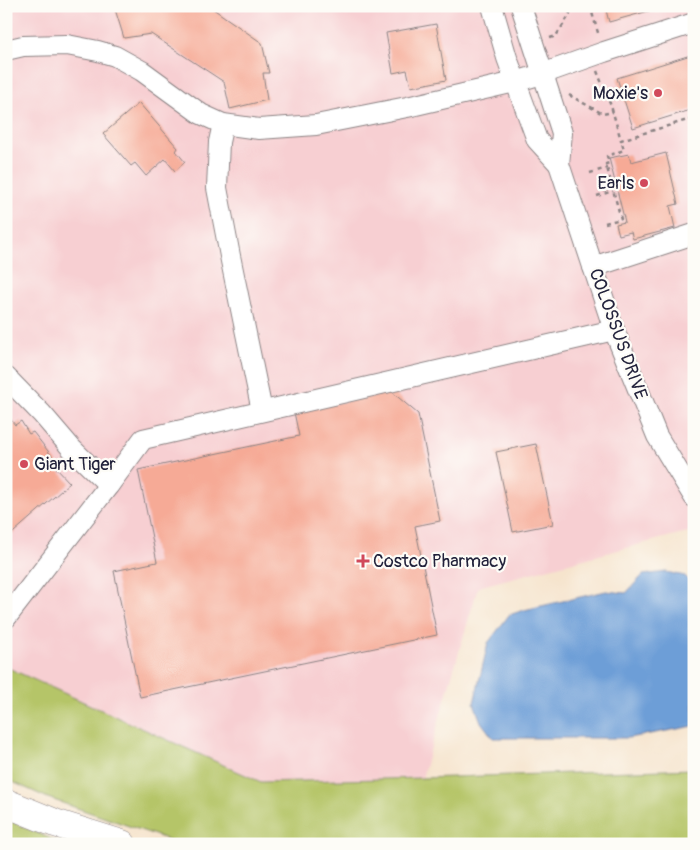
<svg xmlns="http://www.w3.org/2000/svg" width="700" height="850" viewBox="0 0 700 850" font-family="Pangolin,sans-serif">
	<rect width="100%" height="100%" fill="#fdfcf7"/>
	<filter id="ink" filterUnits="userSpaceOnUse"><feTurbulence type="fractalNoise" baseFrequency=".02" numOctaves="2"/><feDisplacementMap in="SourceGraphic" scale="10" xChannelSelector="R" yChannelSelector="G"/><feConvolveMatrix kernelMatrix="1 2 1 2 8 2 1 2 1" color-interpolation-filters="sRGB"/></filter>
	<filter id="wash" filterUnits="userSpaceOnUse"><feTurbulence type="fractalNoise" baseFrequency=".0096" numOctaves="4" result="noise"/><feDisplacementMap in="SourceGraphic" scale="20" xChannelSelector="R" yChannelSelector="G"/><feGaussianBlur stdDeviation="1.12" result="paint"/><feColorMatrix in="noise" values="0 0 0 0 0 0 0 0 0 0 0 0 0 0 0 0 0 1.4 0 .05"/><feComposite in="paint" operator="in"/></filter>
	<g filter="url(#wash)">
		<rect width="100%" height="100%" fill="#f6e4cd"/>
		<path fill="#f7cfd2" d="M6 6H694V531L679 534 478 587 422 778 261 782 6 667Z"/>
		<g fill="#b5c568" stroke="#6c7452">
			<path d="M6 667 261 782 422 778 694 769V842L690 844H186L178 843 48 798 6 779Z"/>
			<path d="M6 819 58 842 62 844H7Z"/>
		</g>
		<path fill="#6d9ed7" stroke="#486089" d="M666 572 685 576 694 585V726L628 738H493L481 722 474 703 488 643 509 615 524 610 606 591 626 593 643 575Z"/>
		<g id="blocks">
			<g fill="#f6aa96">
				<path d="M114 6H209L262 43 269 73H263L267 100 230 109 224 82 151 34 124 38Z"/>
				<path d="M605 6H663V7L609 22Z"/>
				<path d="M436 24 446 80 411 87 407 70 393 73 386 33Z"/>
				<path d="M694 54V109L633 128 617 78Z"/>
				<path d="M139 103 178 148 176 151 185 162 175 171 165 159 146 176 135 163 131 166 103 134Z"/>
				<path d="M666 153 678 204 670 206 675 228 633 239 631 232 619 235 616 224 625 222 609 158 629 154 631 162Z"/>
				<path d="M392 392 418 414 440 521 415 526 437 635 140 697 114 571 157 562 138 470 299 436 294 412Z"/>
				<path d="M6 413 15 425 21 421 29 434 33 432 59 465 56 468 70 483 6 539Z"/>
				<path d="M536 444 553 524 513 532 496 452Z"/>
			</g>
		</g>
	</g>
	<g filter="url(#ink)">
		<use href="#blocks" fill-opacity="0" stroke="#8c8384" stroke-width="1"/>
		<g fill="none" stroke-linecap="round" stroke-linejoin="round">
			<defs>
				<g id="minor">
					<path d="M492 6 507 58 537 140 559 164"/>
					<path d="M521 6 562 133 559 164 614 330 657 436 694 497"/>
					<path d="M6 50 23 46 67 45 98 51 115 56 142 71 201 114 223 124 259 129 316 125 407 107 515 82 542 74 604 52 694 23"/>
					<path d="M223 124 219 142 217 188 230 256 262 411"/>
					<path d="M593 267 694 234"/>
					<path d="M6 377 42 414 72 449 109 485"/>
					<path d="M6 618 109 485 143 439 614 330"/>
				</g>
				<path id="highway" d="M6 803 55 823 122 844"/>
			</defs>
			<use href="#minor" stroke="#8c8384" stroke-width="22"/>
			<use href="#highway" stroke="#8c8384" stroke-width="29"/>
			<g stroke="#8c8384" stroke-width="2.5" stroke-dasharray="4 4" stroke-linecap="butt">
				<path d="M590 6 599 36"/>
				<path d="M550 38 556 36 570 14 568 6"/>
				<path d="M597 71 611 106 621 140 694 118"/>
				<path d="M569 95 603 114 613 112"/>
				<path d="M590 173 607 168"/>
				<path d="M597 196 613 191"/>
				<path d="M605 223 621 219 606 164 609 163 607 156 624 150 621 140"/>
			</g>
			<use href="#minor" stroke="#fff" stroke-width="20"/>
			<use href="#highway" stroke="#fff" stroke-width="28"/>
		</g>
	</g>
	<g fill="#d1495b" stroke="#fdfcf7" stroke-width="2">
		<circle cx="658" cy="93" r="5"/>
		<circle cx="644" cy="183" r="5"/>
		<circle cx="24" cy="464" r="5"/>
		<path d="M360.5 553.5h5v5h5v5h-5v5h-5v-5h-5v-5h5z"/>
	</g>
	<g text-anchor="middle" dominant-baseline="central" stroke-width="4.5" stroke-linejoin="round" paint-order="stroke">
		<g font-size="18" fill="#22223b" stroke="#fdfcf7" text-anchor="end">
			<text x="648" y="93">Moxie's</text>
			<text x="634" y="183">Earls</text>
			<text x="34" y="464" text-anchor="start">Giant Tiger</text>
			<text x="373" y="561" text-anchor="start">Costco Pharmacy</text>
		</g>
		<g font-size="18" fill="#22223b" stroke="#fdfcf7">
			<text transform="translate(618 334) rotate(70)">COLOSSUS DRIVE</text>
		</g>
	</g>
	<rect width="700" height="850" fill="none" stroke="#fdfcf7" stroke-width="25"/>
</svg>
